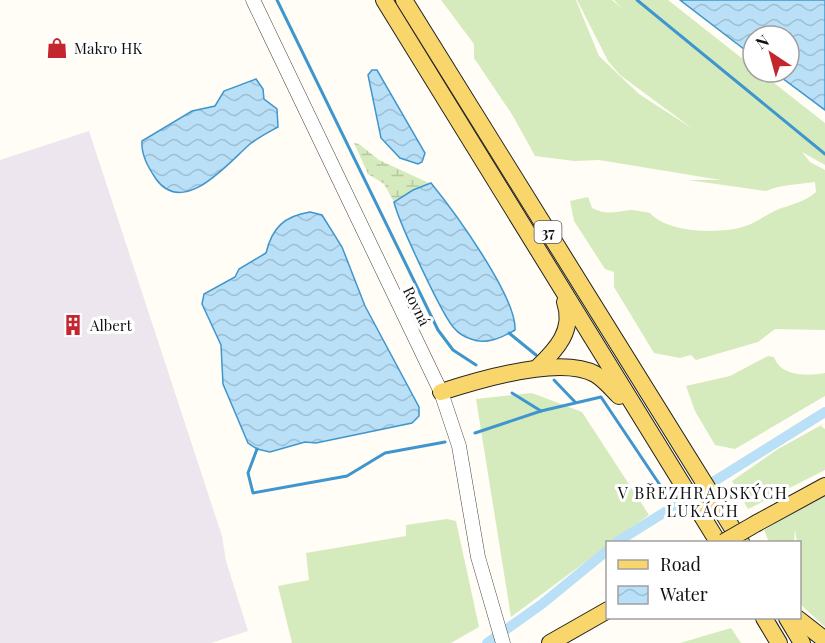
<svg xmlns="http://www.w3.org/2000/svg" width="825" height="643" viewBox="0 0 825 643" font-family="'Playfair Display',serif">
	<defs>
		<pattern id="wetland-marsh" width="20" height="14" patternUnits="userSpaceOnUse" patternTransform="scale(1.5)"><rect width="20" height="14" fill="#d5ebbd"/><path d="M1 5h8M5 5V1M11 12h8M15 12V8" fill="none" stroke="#b6c8a1"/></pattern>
		<pattern id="water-waves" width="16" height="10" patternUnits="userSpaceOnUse" patternTransform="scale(1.5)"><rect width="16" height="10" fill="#b9e0f7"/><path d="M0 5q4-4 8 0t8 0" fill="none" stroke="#9ebfd3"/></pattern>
	</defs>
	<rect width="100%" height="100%" fill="#fffdf5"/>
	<path fill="#eee6ef" d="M89 131 222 536 226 561 248 631 211 643H0V160Z"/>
	<g fill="#d5ebbd">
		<path d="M441 0H576L599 56 639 94 693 129 620 75 608 61 577 0H612L623 9 614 0H668L753 67V72H760L825 123V165L802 152 810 162 825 170V330L775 329 758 342 696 360 691 355 680 358 654 353 614 287V272L605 269 574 221 570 201 588 197 592 208C605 215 617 212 630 210 636 210 644 212 650 213 668 234 726 235 751 224 760 220 769 213 779 209 793 204 804 202 816 192L815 182C799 184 780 185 766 191L688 180H721L599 160 574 161 535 156 513 116 474 58V44Z"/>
		<path d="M768 356 774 357C781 377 808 376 825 373V396L735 449 715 445 695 411 686 386 730 376Z"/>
		<path d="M532 393 582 412 649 515 612 542H608L607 546 511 617 476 399Z"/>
		<path d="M825 423 821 426 825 429V470L748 509 732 481 778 449Z"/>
		<path d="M825 494V627L800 604V542H797L795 530 794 542H769L764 530Z"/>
		<path d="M447 519 456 521 479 627 451 643H292L278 586 309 580 306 553 406 536V525Z"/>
		<path d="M731 628 741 643H680Z"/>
	</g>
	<path fill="url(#wetland-marsh)" d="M354 143 359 144 379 160 429 183 394 202 384 184 368 174Z"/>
	<g fill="url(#water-waves)" stroke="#3f96cf" stroke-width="1.5">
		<path d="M680 0H825V110L774 72H789V36H753V56Z"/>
		<path d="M372 70H377L425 153 422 162 418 164 400 158 381 138 368 75Z"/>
		<path d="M256 79 263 89 264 99 277 109 278 127C269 132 259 137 250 144 229 162 184 218 156 179 148 167 141 155 142 141L192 111 215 106 224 91Z"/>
		<path d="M431 183C453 210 517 297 515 330 501 338 486 345 471 339 466 338 458 333 455 329 443 318 398 220 394 202L413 190Z"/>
		<path d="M310 212 322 215 342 247 365 306 419 407V416L412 423 316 443 305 442 270 452 257 449 248 443 223 384 221 345 202 304 204 294 235 277 239 269 266 253C272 228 284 216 310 212Z"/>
	</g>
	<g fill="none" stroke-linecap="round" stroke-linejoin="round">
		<g stroke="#3f96cf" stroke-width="3">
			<path d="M277 0 438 330 453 350 476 365"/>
			<path d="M637 0 825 154"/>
			<path d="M509 333 536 355"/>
			<path d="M554 380 575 402"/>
			<path d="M512 393 541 411 601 397 674 506"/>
			<path d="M475 433 541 411"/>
			<path d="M257 449 248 473 253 493 347 476 385 453 445 442"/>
		</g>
		<g stroke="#b9e0f7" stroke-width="10">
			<path d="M617 542 825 412"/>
			<path d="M487 643 542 604 608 550"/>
		</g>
		<defs>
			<path id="minor" d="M253 0 441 392 459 446 478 557 503 643"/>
			<g id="major">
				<path d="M384 0 718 542"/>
				<path d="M404 0 741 542"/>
				<path d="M537 368C556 350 575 330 565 302"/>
				<path d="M441 392C478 380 560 355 595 374 604 379 612 389 619 396"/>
				<path d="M757 523 825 486"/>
				<path d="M764 618 779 643"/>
				<path d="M787 618 802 643"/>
				<path d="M797 618 825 640"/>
				<path d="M550 643 608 610"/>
			</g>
		</defs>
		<use href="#minor" stroke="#444" stroke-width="15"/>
		<use href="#major" stroke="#222" stroke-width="18"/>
		<use href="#minor" stroke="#fff" stroke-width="14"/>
		<use href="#major" stroke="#f9d66b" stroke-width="16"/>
		<defs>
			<path id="major-bridge" d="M724 542 757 523"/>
		</defs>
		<use href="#major-bridge" stroke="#222" stroke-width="18" stroke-linecap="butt"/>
		<use href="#major-bridge" stroke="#f9d66b" stroke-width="16"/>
	</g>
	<defs>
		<symbol id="shop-bare" viewBox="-9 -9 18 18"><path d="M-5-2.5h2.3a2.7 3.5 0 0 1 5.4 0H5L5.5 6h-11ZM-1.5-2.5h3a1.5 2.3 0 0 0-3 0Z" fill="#c4262e" stroke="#fff" stroke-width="2.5" paint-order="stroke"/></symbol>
		<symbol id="building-bare" viewBox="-9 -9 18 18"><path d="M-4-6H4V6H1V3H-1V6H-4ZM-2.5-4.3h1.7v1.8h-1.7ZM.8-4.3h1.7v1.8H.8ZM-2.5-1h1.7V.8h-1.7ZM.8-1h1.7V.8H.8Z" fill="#c4262e" stroke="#fff" stroke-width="2.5" paint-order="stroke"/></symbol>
	</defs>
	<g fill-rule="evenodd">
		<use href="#shop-bare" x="42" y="33" width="30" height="30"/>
		<use href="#building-bare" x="58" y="310" width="30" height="30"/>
	</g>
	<g text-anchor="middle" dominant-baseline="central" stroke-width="6" stroke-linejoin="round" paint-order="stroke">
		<rect fill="#fff" stroke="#585858" stroke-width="1.5" x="534.5" y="221" width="27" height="22" rx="4.5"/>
		<g font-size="14" font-weight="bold" fill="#111">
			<text x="548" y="232">37</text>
		</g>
		<g font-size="15" fill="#111" stroke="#fff" text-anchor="start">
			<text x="74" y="48">Makro HK</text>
			<text x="90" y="325">Albert</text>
		</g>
		<g font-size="15" fill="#111" stroke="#fff">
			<text transform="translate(417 306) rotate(64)">Rovná</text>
		</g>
		<g font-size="16" letter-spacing="1.5" fill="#111" stroke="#fff">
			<text x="703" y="492">V BŘEZHRADSKÝCH<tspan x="703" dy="18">LUKÁCH</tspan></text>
		</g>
	</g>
	<rect x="606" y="541" width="195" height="78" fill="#ffffff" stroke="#a0a0a0" stroke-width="1.5"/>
	<rect x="618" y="560" width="30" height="9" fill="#f9d66b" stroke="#a0a0a0" stroke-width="1.5"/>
	<text x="660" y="571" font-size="18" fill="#111111">Road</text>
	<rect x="618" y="586" width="30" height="18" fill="url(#water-waves)" stroke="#a0a0a0" stroke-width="1.5"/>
	<text x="660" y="601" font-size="18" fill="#111111">Water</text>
	<g transform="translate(771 54) rotate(324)"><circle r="28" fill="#ffffff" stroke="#a0a0a0" stroke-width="1.5"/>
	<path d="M0-4.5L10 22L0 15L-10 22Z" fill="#c4262e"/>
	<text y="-9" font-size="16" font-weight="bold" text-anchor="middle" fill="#111111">N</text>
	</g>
</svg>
